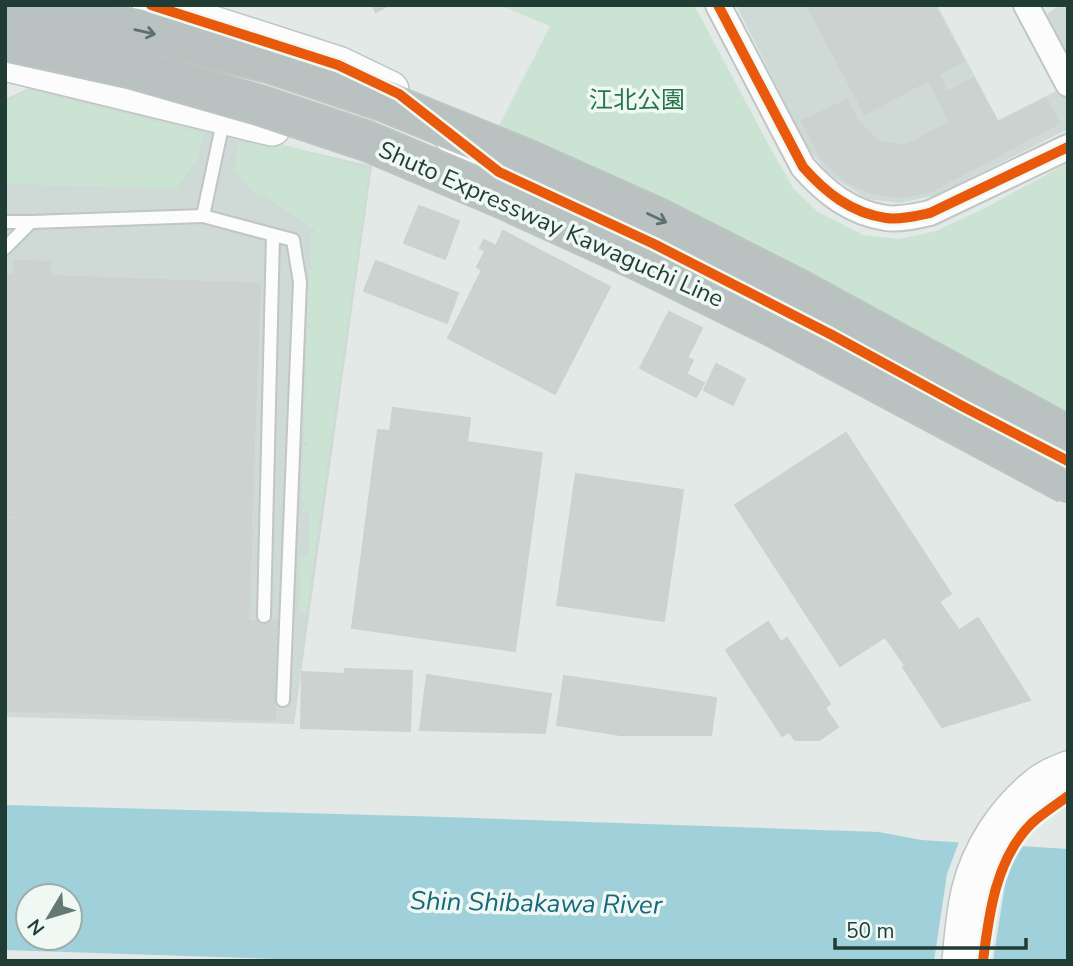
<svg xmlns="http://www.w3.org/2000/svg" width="1073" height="966" viewBox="0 0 1073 966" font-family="'Nunito Sans','Noto Sans JP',sans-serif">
	<rect width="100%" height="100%" fill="#e2e9e6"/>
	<g fill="#cfdad6">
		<path d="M736 5H937L998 120 1068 85V129L937 195 900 203 868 199 829 175 813 155 798 129Z"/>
		<path d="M1061 5H1068V57L1046 18 1049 12Z"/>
		<path d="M31 87 372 166 294 724 5 717V99Z"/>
	</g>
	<g fill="#cae3d2">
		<path d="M499 5H694L767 142 793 188 818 212 863 235 899 239 936 231 985 208 1068 163V431L495 134 550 26Z"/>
		<path d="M29 90 204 133 197 160 176 189 5 184V103Z"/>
		<path d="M256 137 370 169 306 614 299 612 300 556 309 555V512H302V506H305V503L302 502 303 447 308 446V443H304L305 389 309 388V385H305L307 328 311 327V323H307L309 269H313V265H310L311 233 315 231 314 228H311L266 197 265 193H261V197L245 185 235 168 238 142 247 145Z"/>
	</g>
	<path fill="#a0d0da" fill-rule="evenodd" d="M5 805 446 817 879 832 921 840 1068 849V961H335L5 950ZM28 896H70V938H28Z"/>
	<path fill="#e2e9e6" d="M960 839 1024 843 1016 854 1006 878 993 961H934L947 874Z"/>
	<g fill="#ccd2d0" stroke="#cbd2cf" stroke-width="2">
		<path d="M372 5H389L376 12Z"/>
		<path d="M807 5H934L964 61 865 114Z"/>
		<path d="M939 75 947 92 974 78 998 123 1046 98 1059 123 932 191 903 197 871 193 845 181 821 158 802 121 847 100 858 122 880 142 905 146 950 122 929 81Z"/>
		<path d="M419 206 459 221 445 259 404 243Z"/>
		<path d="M503 231 610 287 555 394 448 338 482 270 477 267 485 251 480 248 484 240 496 246Z"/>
		<path d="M15 261 50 262V276L260 284 251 526 5 516V275H15Z"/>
		<path d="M376 261 458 293 447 323 364 291Z"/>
		<path d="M669 312 702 328 687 358 693 360 686 374 704 383 696 397 640 368Z"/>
		<path d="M716 364 745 379 733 405 704 390Z"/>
		<path d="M393 408 470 418 467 442 542 453 515 651 352 628 378 430 390 431Z"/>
		<path d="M846 433 951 594 840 666 735 505Z"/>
		<path d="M576 474 683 490 664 621 557 605Z"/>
		<path d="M5 519 51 520 45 712 5 710Z"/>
		<path d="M53 519 252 527 248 621 279 622 275 720 46 711Z"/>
		<path d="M940 603 958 629 904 664 886 638Z"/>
		<path d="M978 618 1030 700 942 727 903 667Z"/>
		<path d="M768 622 781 642 787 638 830 704 825 708 838 727 819 740H795L789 732 782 736 726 650Z"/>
		<path d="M345 669 412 671 410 731 301 728 302 672 345 674Z"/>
		<path d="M427 675 551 694 545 733 420 730Z"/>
		<path d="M564 676 716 698 711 735H620L557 725Z"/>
	</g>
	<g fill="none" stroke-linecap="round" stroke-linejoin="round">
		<defs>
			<g id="lane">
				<path d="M203 216 293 240 300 282 283 700"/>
				<path d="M5 222H31"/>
				<path d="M5 248 31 222 203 216 224 117"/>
				<path d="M264 616 273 235"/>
			</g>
			<g id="street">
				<path d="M718 5 803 167C825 192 851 213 886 218 900 220 916 216 930 213L1068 147"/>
				<path d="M1026 5 1068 84"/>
			</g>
			<g id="secondary">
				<path d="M151 5 338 65 390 90"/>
				<path d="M5 62 272 127"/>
				<path d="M451 134 499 172 654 244 832 335 962 406 1068 461"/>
				<path d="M961 961C963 938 965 914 970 892 980 850 1006 811 1039 785 1047 778 1058 774 1068 770"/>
			</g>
		</defs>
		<use href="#lane" stroke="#bfc6c3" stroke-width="16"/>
		<use href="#street" stroke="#bfc6c3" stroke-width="28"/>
		<use href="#secondary" stroke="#bec6c3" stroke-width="40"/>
		<use href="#lane" stroke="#fbfcfb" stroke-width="12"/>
		<use href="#street" stroke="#fbfcfb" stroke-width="24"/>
		<use href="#secondary" stroke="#fbfcfb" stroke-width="37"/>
		<defs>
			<g id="highway-bridge">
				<path d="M5 7 137 30 273 64 383 101 526 159 660 219 796 288 1068 436"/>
				<path d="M5 41 133 69 259 105 367 141 504 199 642 262 776 328 1068 484"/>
			</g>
		</defs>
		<use href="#highway-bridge" stroke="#bbc5c2" stroke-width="42" stroke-linecap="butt"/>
		<use href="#highway-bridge" stroke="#b9c2c0" stroke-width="38"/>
		<defs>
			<g id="cycleway">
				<path d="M151 5 338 65 399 94 499 172 654 244 832 335 962 406 1068 461"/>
				<path d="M718 5 803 167C825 192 851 213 886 218 900 220 916 216 930 213L1068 147"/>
				<path d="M983 961C989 913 996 858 1032 823 1043 813 1056 805 1068 796"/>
			</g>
		</defs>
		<use href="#cycleway" stroke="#f0f8f4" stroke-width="15"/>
		<use href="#cycleway" stroke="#e8590c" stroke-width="10"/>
	</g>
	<defs><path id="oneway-shaft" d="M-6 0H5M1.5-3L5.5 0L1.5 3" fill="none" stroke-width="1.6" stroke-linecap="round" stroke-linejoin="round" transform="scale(1.75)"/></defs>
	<g stroke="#5d726d">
		<use href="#oneway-shaft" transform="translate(145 32) rotate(13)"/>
		<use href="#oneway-shaft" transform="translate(657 218) rotate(25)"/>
	</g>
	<g text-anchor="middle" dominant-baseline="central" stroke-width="7" stroke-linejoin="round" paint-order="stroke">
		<g font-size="24" fill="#277647" stroke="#f0f8f4">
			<text x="637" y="100">江北公園</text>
		</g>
		<g font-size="24" fill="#1f3d35" stroke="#f0f8f4">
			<text transform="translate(551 224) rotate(24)">Shuto Expressway Kawaguchi Line</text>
		</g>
		<g font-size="26" font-style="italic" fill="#16687c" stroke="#f0f8f4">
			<text transform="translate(536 903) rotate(1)">Shin Shibakawa River</text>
		</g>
	</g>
	<rect width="1073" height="966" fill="none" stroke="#1f3d35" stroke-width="14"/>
	<g transform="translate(49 917) rotate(232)"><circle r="33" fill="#f0f8f4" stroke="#9cada8" stroke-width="2"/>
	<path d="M0-5L12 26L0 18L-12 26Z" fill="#637973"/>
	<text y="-10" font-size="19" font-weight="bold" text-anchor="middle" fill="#1f3d35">N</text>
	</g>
	<path d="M835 938v10h191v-10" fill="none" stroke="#1f3d35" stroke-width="3.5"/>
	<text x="846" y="938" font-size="21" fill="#1f3d35" stroke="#f0f8f4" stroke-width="5" paint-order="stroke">50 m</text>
</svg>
